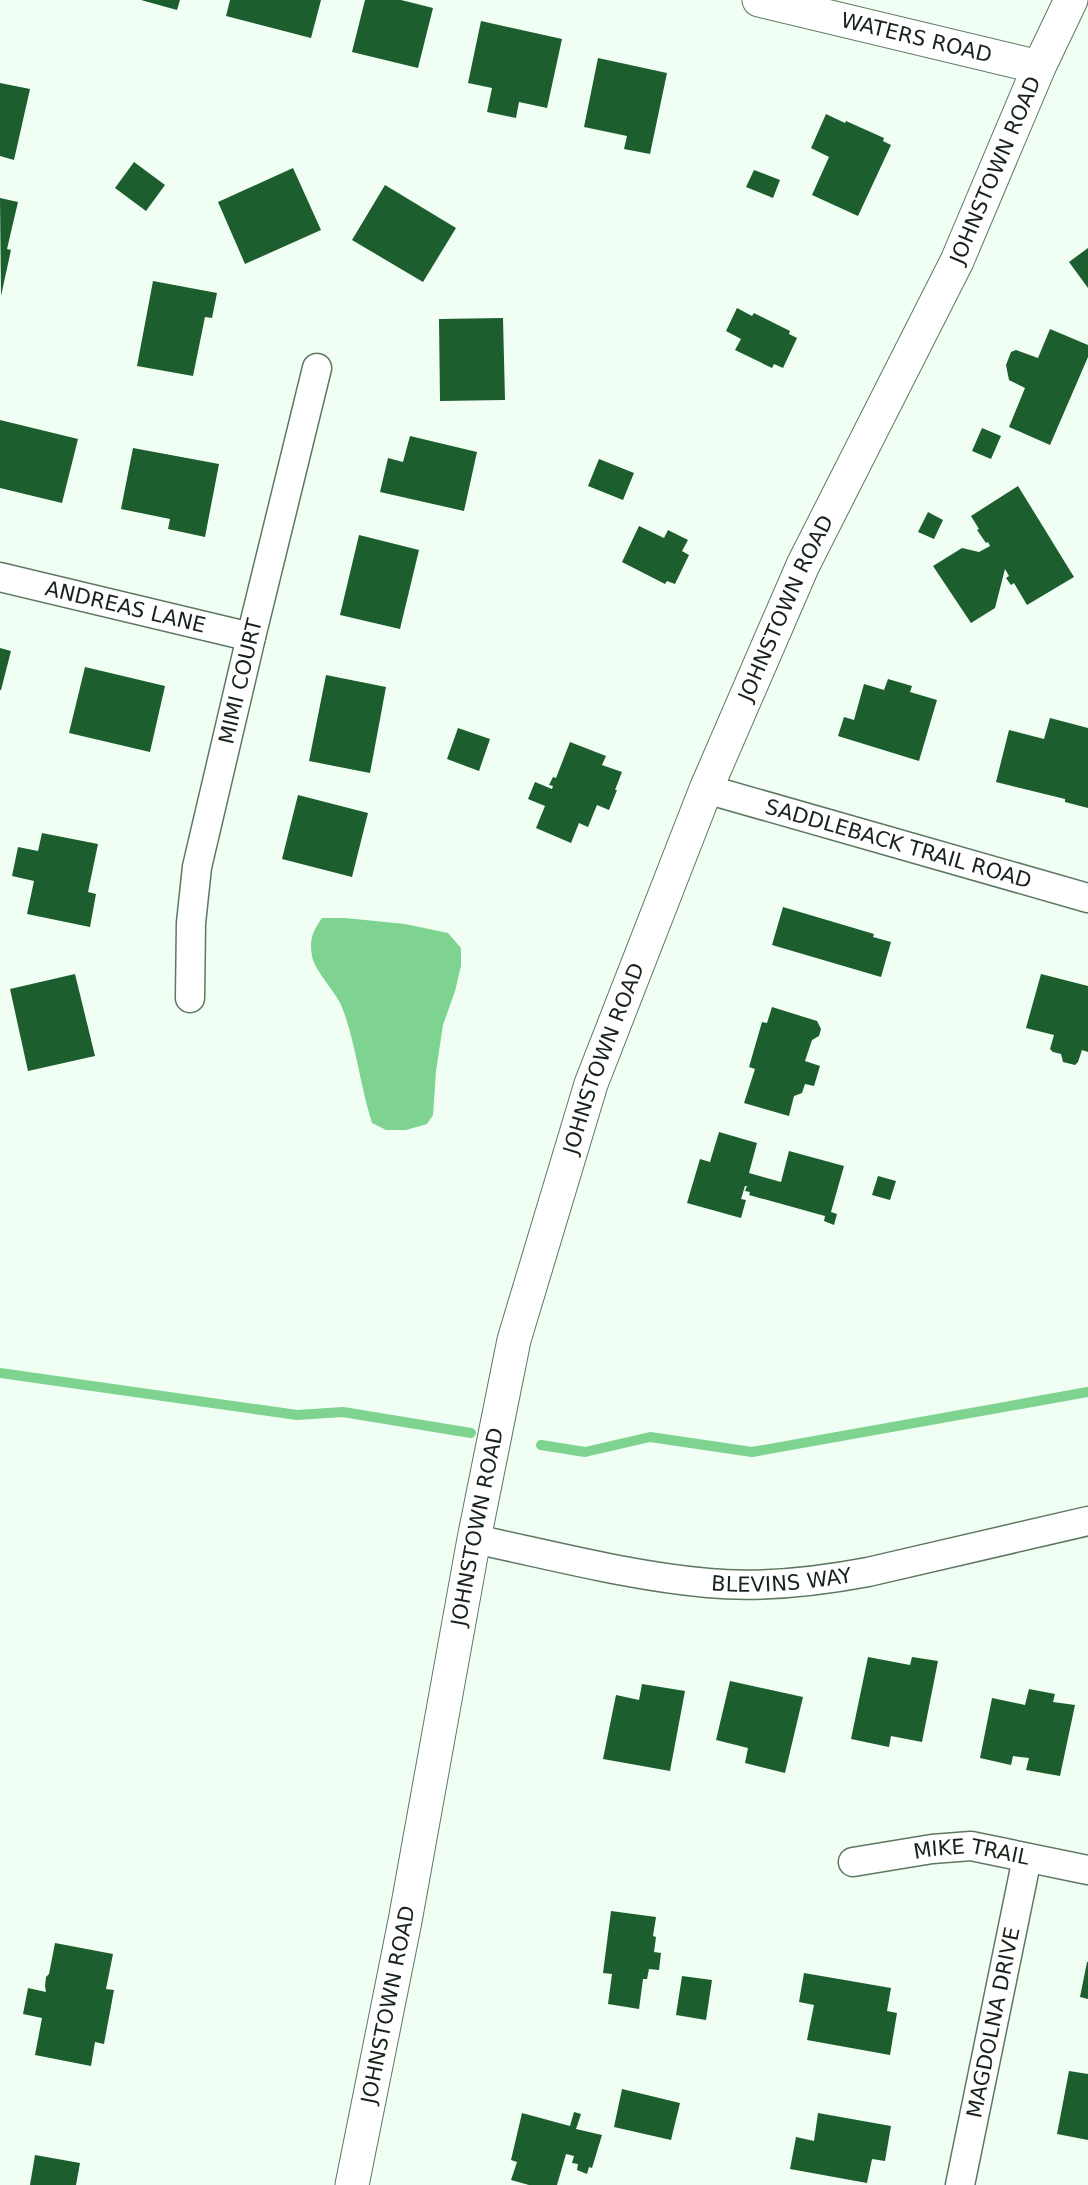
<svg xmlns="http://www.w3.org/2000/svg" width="1088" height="2185" viewBox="0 0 1088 2185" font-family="'DejaVu Sans',sans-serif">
	<rect width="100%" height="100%" fill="#f1fef3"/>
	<path fill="#7fd390" d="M322 918H345L405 924 448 933 461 948V966L455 991 443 1025 436 1071 433 1115 427 1124 406 1130H386L372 1123C360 1085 356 1044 342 1007 336 992 314 970 312 956 309 939 313 931 322 918Z"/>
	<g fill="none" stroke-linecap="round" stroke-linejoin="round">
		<g stroke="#7fd390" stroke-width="10">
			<path d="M0 1373 297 1415 343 1412 471 1433"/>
			<path d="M541 1445 585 1452 650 1437 752 1452 1088 1392"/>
		</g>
	</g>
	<g fill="#1d5e2f">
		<path d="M141 0H180L177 10Z"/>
		<path d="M230 0H321L311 38 226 16Z"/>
		<path d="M365 0H401L433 8 418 68 352 52Z"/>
		<path d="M481 21 562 39 547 108 519 102 516 118 487 112 492 88 468 83Z"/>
		<path d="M598 58 667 73 650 154 624 149 627 136 584 127Z"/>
		<path d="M0 83 30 89 14 160 0 156Z"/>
		<path d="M826 114 845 123 846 121 884 138 883 141 891 145 858 216 812 195 829 157 811 148Z"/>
		<path d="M134 162 165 185 146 211 115 188Z"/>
		<path d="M293 168 321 230 245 264 218 202Z"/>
		<path d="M754 170 780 180 773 198 746 187Z"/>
		<path d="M385 185 456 228 423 282 352 240Z"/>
		<path d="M0 198 18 202 7 249 11 250 1 296Z"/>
		<path d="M1088 248V288L1069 262Z"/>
		<path d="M153 281 217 293 212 318 205 317 193 376 137 366Z"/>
		<path d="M737 308 752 316 754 313 790 331 789 334 797 338 783 368 774 364 772 368 735 350 741 339 726 331Z"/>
		<path d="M503 318 505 400 440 401 439 319Z"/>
		<path d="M1050 329 1088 345V357L1050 445 1009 427 1025 388 1009 380 1006 365 1011 352 1016 350 1038 358Z"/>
		<path d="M0 420 78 439 62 503 0 488Z"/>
		<path d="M982 428 1001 436 991 459 972 451Z"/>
		<path d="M410 436 477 452 464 511 380 492 388 458 403 462Z"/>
		<path d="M133 448 219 464 205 537 168 529 170 519 121 509Z"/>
		<path d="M599 459 634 473 623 500 588 486Z"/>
		<path d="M1018 486 1074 577 1027 605 1014 583 1011 585 1006 578 1009 576 1005 569 995 608 971 623 933 566 962 548 979 552 990 546 988 542 986 543 977 530 979 529 971 516Z"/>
		<path d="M928 512 943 520 934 539 918 532Z"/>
		<path d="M639 526 664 538 668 530 688 540 682 551 689 555 675 584 667 581 665 584 622 562Z"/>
		<path d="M359 535 419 550 400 629 340 615Z"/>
		<path d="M0 648 11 651 1 690H0Z"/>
		<path d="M85 667 165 686 150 752 69 733Z"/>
		<path d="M326 675 386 687 370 773 309 761Z"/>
		<path d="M888 679 912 686 910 692 937 700 919 761 838 736 844 717 854 720 864 684 884 690Z"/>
		<path d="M1050 718 1088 728V808L1065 802V799L996 782 1009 730 1044 739Z"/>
		<path d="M458 728 490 739 479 771 447 759Z"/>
		<path d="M570 742 606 756 602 765 622 772 615 790H617L609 810 597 805 588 827 579 823 571 843 536 828 545 806 528 799 535 782 552 789 553 786 549 785 553 777 556 778Z"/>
		<path d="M298 795 368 813 352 877 282 859Z"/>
		<path d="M42 833 98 844 88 892 96 894 90 927 27 914 34 881 12 876 18 847 38 851Z"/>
		<path d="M783 907 874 934 873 937 891 942 881 977 772 945Z"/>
		<path d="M75 974 95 1056 28 1071 10 989Z"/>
		<path d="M1041 974 1088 986V1052L1082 1050 1078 1062 1075 1065 1063 1062 1061 1054 1053 1052 1050 1049 1054 1035 1026 1028Z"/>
		<path d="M772 1007 817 1021 821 1029 819 1036 812 1040 805 1061 820 1066 814 1086 805 1084 802 1093 794 1096 789 1116 744 1103 755 1069 749 1067 762 1022 767 1023Z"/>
		<path d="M719 1132 757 1143 749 1173 781 1182 789 1151 844 1166 831 1212 837 1214 834 1225 824 1221 825 1216 749 1195 750 1192 745 1191 747 1186H745L741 1199 746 1200 741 1218 687 1203 700 1159 710 1162Z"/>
		<path d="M878 1176 896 1181 890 1200 872 1195Z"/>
		<path d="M868 1657 910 1665 912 1657 938 1661 922 1742 891 1736 889 1747 851 1739Z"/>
		<path d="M730 1681 803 1697 785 1773 745 1763 748 1748 716 1740Z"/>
		<path d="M642 1684 685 1691 670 1771 603 1759 616 1695 639 1700Z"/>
		<path d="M1029 1689 1055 1694 1053 1702 1075 1705 1060 1776 1026 1770 1029 1758 1013 1756 1011 1765 980 1758 992 1698 1025 1705Z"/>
		<path d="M611 1911 656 1917 653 1936 656 1937 654 1952 661 1953 659 1970 649 1969 647 1979H643L639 2009 608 2004 612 1974 603 1973Z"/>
		<path d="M55 1943 113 1954 106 1989 114 1990 104 2044 95 2042 91 2066 35 2055 42 2018 23 2014 28 1988 46 1992 45 1986 46 1977 49 1974Z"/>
		<path d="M1087 1962H1088V1999L1080 1997Z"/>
		<path d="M804 1973 891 1988 887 2011 897 2013 890 2055 807 2040 814 2005 799 2002Z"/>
		<path d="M682 1976 712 1980 706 2020 676 2015Z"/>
		<path d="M1069 2071 1088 2074V2140L1057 2134Z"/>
		<path d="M622 2089 680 2103 671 2140 614 2127Z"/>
		<path d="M574 2112 581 2114 576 2129 602 2135 592 2168 589 2167 587 2174 577 2170 578 2164 572 2163 574 2156 566 2154 557 2185H529L511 2180 517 2162 511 2160 522 2113 570 2126Z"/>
		<path d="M818 2113 891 2126 885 2161 872 2159 867 2183 790 2169 796 2137 814 2141Z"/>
		<path d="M35 2155 80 2163 76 2185H30Z"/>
	</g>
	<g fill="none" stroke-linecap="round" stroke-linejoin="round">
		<defs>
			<g id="street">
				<path id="s1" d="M0 577 251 637"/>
				<path id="s2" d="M706 789 1088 898"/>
				<path id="s3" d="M190 998 191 923 197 867 251 637 317 368"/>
				<path id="s4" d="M474 1539C551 1555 629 1576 708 1583 761 1588 815 1582 868 1572L1088 1521"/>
				<path id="s5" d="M853 1862 932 1849 971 1846 1088 1870"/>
				<path id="s6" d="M960 2185 1027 1858"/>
			</g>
			<g id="secondary">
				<path id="s7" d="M759 0 1039 67"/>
				<path id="s8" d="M352 2185 405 1921 474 1539 514 1340 591 1084 706 789 803 565 957 261 1039 67 1071 0"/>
			</g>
		</defs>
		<use href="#street" stroke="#5d7861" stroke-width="31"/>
		<use href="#secondary" stroke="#5d7861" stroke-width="35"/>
		<use href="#street" stroke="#fff" stroke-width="28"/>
		<use href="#secondary" stroke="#fff" stroke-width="33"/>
	</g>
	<g text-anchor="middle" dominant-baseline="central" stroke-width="6" stroke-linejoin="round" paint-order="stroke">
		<g font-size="21" fill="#18231a" stroke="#f1fef3">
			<text stroke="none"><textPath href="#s7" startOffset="162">WATERS ROAD</textPath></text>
			<text stroke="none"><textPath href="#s8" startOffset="2128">JOHNSTOWN ROAD</textPath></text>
			<text stroke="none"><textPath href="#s1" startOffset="129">ANDREAS LANE</textPath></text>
			<text stroke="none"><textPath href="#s8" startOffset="1642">JOHNSTOWN ROAD</textPath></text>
			<text stroke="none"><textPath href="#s3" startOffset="322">MIMI COURT</textPath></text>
			<text stroke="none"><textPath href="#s2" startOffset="200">SADDLEBACK TRAIL ROAD</textPath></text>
			<text stroke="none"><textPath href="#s8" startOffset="1156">JOHNSTOWN ROAD</textPath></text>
			<text stroke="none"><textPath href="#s8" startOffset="670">JOHNSTOWN ROAD</textPath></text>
			<text stroke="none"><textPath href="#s4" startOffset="312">BLEVINS WAY</textPath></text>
			<text stroke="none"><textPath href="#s5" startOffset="120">MIKE TRAIL</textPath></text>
			<text stroke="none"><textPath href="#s8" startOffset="184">JOHNSTOWN ROAD</textPath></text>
			<text stroke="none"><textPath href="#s6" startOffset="166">MAGDOLNA DRIVE</textPath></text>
		</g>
	</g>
</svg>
